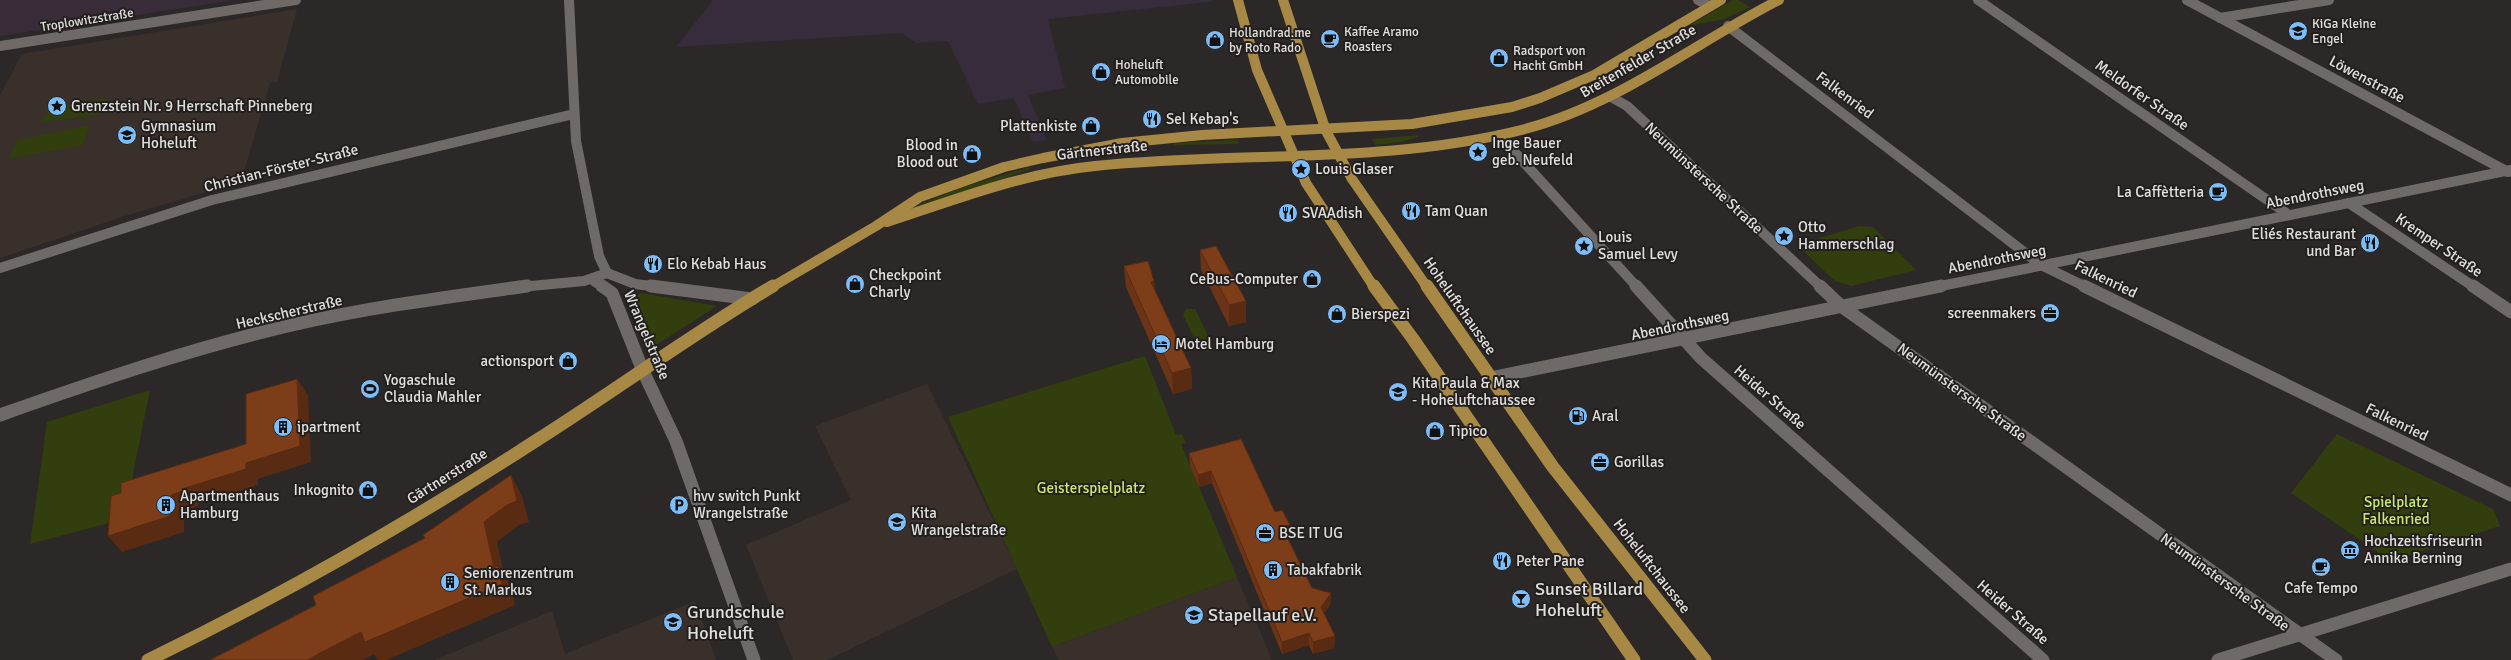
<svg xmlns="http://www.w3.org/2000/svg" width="2511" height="660" viewBox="0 0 2511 660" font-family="Signika,sans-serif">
	<rect width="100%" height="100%" fill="#2c2827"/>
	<path fill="#362c3c" d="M713 0H1214L1209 2 1048 19 1065 88 1028 95 1047 140 1033 142 1014 98 978 104 948 41 916 43 902 33 676 47Z"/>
	<path fill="#392c39" d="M0 0H235L0 36Z"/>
	<g fill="#39302c">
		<path d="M297 9 277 82 270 83 241 182 131 214 0 258V95L22 54Z"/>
		<path d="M927 384 1017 569 827 660H793L746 545 851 500 815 426Z"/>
		<path d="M1237 577 1272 660H1059L1052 647Z"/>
		<path d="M695 601 716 660H435L552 611 565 654Z"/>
	</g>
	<g fill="#323e0d">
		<path d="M1733 0H1738L1750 7 1724 19 1688 26Z"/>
		<path d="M108 98 99 115 41 122 52 106Z"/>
		<path d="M90 125 83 145 9 159 17 140Z"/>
		<path d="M1418 135 1419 137 1401 142 1375 145 1372 139Z"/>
		<path d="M1237 140 1239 144 1173 145 1175 143Z"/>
		<path d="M1030 167V169L914 211 907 210 957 189Z"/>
		<path d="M1859 226 1873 227 1916 270 1851 286 1835 281 1797 245Z"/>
		<path d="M641 293 717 306 653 347 631 299Z"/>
		<path d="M1186 309H1195L1213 346 1208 352 1199 348 1183 315Z"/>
		<path d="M1145 356 1176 435 1182 434 1186 443 1181 444 1237 577 1052 647 948 417Z"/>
		<path d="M150 390 124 519 30 544 47 422Z"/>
		<path d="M2337 434 2493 509 2500 526 2391 561 2291 493Z"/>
	</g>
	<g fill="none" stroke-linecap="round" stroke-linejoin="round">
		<g stroke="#6f6a68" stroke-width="10">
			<path d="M569 0 576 141 599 256 607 273"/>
			<path d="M1698 0 1710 6"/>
			<path d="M1978 0 2289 215"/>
			<path d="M2187 0 2508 172"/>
			<path d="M2220 18 2329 0"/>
			<path d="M1728 26 2041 265 2086 287"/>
			<path d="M0 46 296 0"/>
			<path d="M1611 97 1627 106 1821 287"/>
			<path d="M1499 135 1637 287"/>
			<path d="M2349 203 2474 287"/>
			<path d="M0 268 212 200 574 114"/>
			<path d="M607 273 635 284 659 287"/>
			<path d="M594 281 603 287"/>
			<path d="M520 287 584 281 607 273"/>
			<path d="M1936 287 2511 170"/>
		</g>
		<g stroke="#6f6a68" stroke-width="13">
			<path d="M602 286 612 293 643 371 676 441 754 660"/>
			<path d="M651 286 752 299"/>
			<path d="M1636 286 1701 358 2043 660"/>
			<path d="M1820 286 1841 306 2336 660"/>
			<path d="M2084 286 2511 495"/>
			<path d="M2473 286 2511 312"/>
			<path d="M1490 378 1941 286"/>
			<path d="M0 415C96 381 193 348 292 325 370 307 448 297 527 286"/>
			<path d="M2218 660 2511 569"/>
		</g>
		<g stroke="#a78844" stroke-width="10">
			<path d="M1238 0 1257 70 1306 183 1374 287"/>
			<path d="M1283 0 1326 131 1352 179 1427 287"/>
			<path d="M887 222C955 200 1023 173 1095 166 1238 151 1384 165 1525 129 1617 105 1695 43 1779 0"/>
			<path d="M772 287 876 226 920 197 1004 167 1043 158 1122 143 1202 135 1412 124 1512 107 1540 98 1594 75 1721 0"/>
		</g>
		<g stroke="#a78844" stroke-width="13">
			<path d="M1374 286 1413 339 1634 660"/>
			<path d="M1427 286 1553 467 1705 660"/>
			<path d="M148 660C283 595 412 521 537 440 616 390 692 334 773 286"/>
		</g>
	</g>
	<g fill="#6c3416">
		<path d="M1200 250 1246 301V322L1229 326 1201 270Z"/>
		<path d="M1124 266 1154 281 1155 290 1191 368 1192 389 1173 394 1126 287Z"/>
		<path d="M1189 453 1275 512 1290 525V537L1288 538 1312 588 1331 593 1330 605 1324 614 1335 636 1334 648 1313 654 1309 645 1282 654 1212 483 1199 487 1190 466Z"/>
	</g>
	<g fill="#582b12">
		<path d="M1154 281 1156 302 1151 282Z"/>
		<path d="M1246 301V322L1229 326V305Z"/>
		<path d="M1191 368 1192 389 1173 394 1172 373Z"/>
		<path d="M297 379 308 395 311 462 258 479V485L198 504V506L184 511V532L122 552 108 536 171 495 185 488 246 463Z"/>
		<path d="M1211 471 1212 483 1199 487 1198 475Z"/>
		<path d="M511 475 522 496 529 522 519 525 497 542 504 575 511 587 515 605 386 660H378L374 654 363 660H308L320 653 484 522Z"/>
		<path d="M1290 525V537L1282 539V527Z"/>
		<path d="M1331 593 1330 605 1320 619 1321 607Z"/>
		<path d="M1309 633V645L1282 654V642Z"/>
		<path d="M1335 636 1334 648 1313 654V642Z"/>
	</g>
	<g fill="#7e3d19" stroke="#582b12">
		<path d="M1216 246 1246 301 1229 305 1200 250Z"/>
		<path d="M1148 261 1154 281 1151 282 1191 368 1172 373 1124 266Z"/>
		<path d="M297 379 300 446 246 463V469L185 488V490L171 495 170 516 108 536 111 496 121 493V483L246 444V394Z"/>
		<path d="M1241 439 1275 512 1282 510 1290 525 1282 527 1312 588 1331 593 1321 607 1335 636 1313 642 1309 633 1282 642 1211 471 1198 475 1189 453Z"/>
		<path d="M511 475 517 501 507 505 484 522 494 568 498 566 502 584 365 642 361 632 320 653 308 660H210L316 605 313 596 425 538 423 535Z"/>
	</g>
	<defs>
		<symbol id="school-disc" viewBox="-11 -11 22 22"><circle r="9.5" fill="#7dbef9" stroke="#221f1d"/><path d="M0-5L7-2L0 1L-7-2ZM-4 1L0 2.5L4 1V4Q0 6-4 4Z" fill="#111"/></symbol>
		<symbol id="cafe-disc" viewBox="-11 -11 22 22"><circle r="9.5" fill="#7dbef9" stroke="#221f1d"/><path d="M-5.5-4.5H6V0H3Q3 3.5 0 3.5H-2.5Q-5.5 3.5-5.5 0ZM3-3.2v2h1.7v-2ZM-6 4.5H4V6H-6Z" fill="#111"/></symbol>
		<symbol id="shop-disc" viewBox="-11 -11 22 22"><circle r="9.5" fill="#7dbef9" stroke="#221f1d"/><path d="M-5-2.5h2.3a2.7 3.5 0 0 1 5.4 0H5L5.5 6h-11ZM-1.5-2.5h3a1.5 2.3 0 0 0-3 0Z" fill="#111"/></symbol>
		<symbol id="sight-disc" viewBox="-11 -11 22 22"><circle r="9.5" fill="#7dbef9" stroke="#221f1d"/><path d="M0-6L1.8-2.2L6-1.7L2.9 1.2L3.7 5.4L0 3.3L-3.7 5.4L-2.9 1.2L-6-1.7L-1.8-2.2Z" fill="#111"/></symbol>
		<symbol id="restaurant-disc" viewBox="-11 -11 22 22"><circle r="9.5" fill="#7dbef9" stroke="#221f1d"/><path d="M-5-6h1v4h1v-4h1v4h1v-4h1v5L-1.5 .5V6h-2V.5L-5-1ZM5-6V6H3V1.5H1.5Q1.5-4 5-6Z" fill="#111"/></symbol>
		<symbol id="office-disc" viewBox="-11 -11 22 22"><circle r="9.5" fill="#7dbef9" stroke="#221f1d"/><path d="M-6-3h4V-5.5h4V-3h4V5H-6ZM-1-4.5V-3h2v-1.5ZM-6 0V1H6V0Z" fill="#111"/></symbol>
		<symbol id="hotel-disc" viewBox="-11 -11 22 22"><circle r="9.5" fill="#7dbef9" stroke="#221f1d"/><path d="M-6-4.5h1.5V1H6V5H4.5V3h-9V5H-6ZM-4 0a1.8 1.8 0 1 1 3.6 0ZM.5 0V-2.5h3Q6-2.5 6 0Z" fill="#111"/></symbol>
		<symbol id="stadium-disc" viewBox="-11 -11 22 22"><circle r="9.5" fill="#7dbef9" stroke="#221f1d"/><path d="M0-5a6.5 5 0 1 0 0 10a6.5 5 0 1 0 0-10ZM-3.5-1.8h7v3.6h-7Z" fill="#111"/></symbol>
		<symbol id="fuel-disc" viewBox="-11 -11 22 22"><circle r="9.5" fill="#7dbef9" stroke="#221f1d"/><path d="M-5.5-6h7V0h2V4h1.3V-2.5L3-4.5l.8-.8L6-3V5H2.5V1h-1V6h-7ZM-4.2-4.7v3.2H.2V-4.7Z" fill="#111"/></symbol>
		<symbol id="building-disc" viewBox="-11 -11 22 22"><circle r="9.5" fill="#7dbef9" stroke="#221f1d"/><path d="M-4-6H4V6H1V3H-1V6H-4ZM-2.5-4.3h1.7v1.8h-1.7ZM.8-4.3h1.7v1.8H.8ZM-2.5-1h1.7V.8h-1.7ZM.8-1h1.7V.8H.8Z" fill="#111"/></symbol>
		<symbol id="parking-disc" viewBox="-11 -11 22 22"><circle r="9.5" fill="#7dbef9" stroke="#221f1d"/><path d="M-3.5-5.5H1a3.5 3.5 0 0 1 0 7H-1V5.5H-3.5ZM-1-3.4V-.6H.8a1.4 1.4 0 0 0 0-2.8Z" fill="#111"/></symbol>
		<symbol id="museum-disc" viewBox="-11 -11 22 22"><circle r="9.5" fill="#7dbef9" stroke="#221f1d"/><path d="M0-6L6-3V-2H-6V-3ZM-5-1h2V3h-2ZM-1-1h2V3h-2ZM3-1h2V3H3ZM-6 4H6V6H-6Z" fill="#111"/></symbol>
		<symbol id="bar-disc" viewBox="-11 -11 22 22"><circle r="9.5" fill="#7dbef9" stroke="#221f1d"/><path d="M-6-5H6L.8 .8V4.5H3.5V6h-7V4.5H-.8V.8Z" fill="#111"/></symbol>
	</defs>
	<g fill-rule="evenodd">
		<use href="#school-disc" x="2287" y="20" width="22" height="22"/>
		<use href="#cafe-disc" x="1319" y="28" width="22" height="22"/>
		<use href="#shop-disc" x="1204" y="29" width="22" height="22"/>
		<use href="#shop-disc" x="1488" y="47" width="22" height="22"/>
		<use href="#shop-disc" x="1090" y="61" width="22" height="22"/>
		<use href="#sight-disc" x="46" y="95" width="22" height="22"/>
		<use href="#restaurant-disc" x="1141" y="108" width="22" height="22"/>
		<use href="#shop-disc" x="1080" y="115" width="22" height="22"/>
		<use href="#school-disc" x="116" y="124" width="22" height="22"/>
		<use href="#sight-disc" x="1467" y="141" width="22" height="22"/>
		<use href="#shop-disc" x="961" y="143" width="22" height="22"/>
		<use href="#sight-disc" x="1290" y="158" width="22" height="22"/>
		<use href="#cafe-disc" x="2207" y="181" width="22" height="22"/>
		<use href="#restaurant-disc" x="1400" y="200" width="22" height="22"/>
		<use href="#restaurant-disc" x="1277" y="202" width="22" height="22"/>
		<use href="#sight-disc" x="1773" y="225" width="22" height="22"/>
		<use href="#restaurant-disc" x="2359" y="232" width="22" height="22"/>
		<use href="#sight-disc" x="1573" y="235" width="22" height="22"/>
		<use href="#restaurant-disc" x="642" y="253" width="22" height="22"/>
		<use href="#shop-disc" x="1301" y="268" width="22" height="22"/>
		<use href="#shop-disc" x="844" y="273" width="22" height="22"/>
		<use href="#office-disc" x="2039" y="302" width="22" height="22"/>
		<use href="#shop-disc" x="1326" y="303" width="22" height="22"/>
		<use href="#hotel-disc" x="1150" y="333" width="22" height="22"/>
		<use href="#shop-disc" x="557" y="350" width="22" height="22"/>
		<use href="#stadium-disc" x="359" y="378" width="22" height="22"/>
		<use href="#school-disc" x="1387" y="381" width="22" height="22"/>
		<use href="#fuel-disc" x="1567" y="405" width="22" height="22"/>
		<use href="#building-disc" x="272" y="416" width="22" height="22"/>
		<use href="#shop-disc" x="1424" y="420" width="22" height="22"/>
		<use href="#office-disc" x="1589" y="451" width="22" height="22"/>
		<use href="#shop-disc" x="357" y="479" width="22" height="22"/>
		<use href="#building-disc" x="155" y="494" width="22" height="22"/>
		<use href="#parking-disc" x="668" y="494" width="22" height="22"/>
		<use href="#school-disc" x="886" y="511" width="22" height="22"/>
		<use href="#office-disc" x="1254" y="522" width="22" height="22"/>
		<use href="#museum-disc" x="2339" y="539" width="22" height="22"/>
		<use href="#restaurant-disc" x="1491" y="550" width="22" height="22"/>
		<use href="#cafe-disc" x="2310" y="556" width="22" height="22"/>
		<use href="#building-disc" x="1262" y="559" width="22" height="22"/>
		<use href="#building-disc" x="439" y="571" width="22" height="22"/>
		<use href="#bar-disc" x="1510" y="588" width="22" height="22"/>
		<use href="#school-disc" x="1183" y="604" width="22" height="22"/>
		<use href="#school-disc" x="662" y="611" width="22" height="22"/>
	</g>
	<g text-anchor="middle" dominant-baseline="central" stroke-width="4" stroke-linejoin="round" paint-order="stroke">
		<g font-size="13" fill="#e1dfde" stroke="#221f1d">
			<text transform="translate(87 20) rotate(-9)">Troplowitzstraße</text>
		</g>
		<g font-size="13" fill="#e1dfde" stroke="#221f1d" text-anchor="start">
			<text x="2312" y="24">KiGa Kleine<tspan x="2312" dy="15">Engel</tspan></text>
			<text x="1344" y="32">Kaffee Aramo<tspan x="1344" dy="15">Roasters</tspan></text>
			<text x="1229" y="33">Hollandrad.me<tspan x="1229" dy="15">by Roto Rado</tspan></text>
			<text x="1513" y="51">Radsport von<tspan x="1513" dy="15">Hacht GmbH</tspan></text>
			<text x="1115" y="65">Hoheluft<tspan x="1115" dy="15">Automobile</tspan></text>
		</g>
		<g font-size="15" fill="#e1dfde" stroke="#221f1d">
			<text transform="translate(1638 61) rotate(-30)">Breitenfelder Straße</text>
			<text transform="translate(2367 79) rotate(28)">Löwenstraße</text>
			<text transform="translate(1845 95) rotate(37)">Falkenried</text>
			<text transform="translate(2142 95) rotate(35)">Meldorfer Straße</text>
			<text transform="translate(1102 150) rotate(-6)">Gärtnerstraße</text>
			<text transform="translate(281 168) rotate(-14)">Christian-Förster-Straße</text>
			<text transform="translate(1704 178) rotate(43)">Neumünstersche Straße</text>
			<text transform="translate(2315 194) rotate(-11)">Abendrothsweg</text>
			<text transform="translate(2439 245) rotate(34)">Kremper Straße</text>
			<text transform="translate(1997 259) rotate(-11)">Abendrothsweg</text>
			<text transform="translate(2106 279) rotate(26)">Falkenried</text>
			<text transform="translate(1460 306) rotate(55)">Hoheluftchaussee</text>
			<text transform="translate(289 312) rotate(-13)">Heckscherstraße</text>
			<text transform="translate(1680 325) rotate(-12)">Abendrothsweg</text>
			<text transform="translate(647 335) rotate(67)">Wrangelstraße</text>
			<text transform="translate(1962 392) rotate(36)">Neumünstersche Straße</text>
			<text transform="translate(1770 397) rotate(41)">Heider Straße</text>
			<text transform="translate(2397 422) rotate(26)">Falkenried</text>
			<text transform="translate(447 476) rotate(-32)">Gärtnerstraße</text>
			<text transform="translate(1652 566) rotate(52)">Hoheluftchaussee</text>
			<text transform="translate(2225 582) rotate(36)">Neumünstersche Straße</text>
			<text transform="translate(2013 612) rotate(41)">Heider Straße</text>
		</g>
		<g font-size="15" fill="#e1dfde" stroke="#221f1d" text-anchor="start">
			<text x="71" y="106">Grenzstein Nr. 9 Herrschaft Pinneberg</text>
			<text x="1166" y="119">Sel Kebap's</text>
			<text x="141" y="126">Gymnasium<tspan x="141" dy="17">Hoheluft</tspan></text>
			<text x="1077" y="126" text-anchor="end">Plattenkiste</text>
			<text x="1492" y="143">Inge Bauer<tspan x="1492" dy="17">geb. Neufeld</tspan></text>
			<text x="958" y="145" text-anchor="end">Blood in<tspan x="958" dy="17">Blood out</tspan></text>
			<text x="1315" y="169">Louis Glaser</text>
			<text x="2204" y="192" text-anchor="end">La Caffètteria</text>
			<text x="1425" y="211">Tam Quan</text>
			<text x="1302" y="213">SVAAdish</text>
			<text x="1798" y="227">Otto<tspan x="1798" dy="17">Hammerschlag</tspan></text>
			<text x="2356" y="234" text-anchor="end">Eliés Restaurant<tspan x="2356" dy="17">und Bar</tspan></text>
			<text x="1598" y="237">Louis<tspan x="1598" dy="17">Samuel Levy</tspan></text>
			<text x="667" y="264">Elo Kebab Haus</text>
			<text x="869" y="275">Checkpoint<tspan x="869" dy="17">Charly</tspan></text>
			<text x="1298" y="279" text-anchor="end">CeBus-Computer</text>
			<text x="2036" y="313" text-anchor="end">screenmakers</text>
			<text x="1351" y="314">Bierspezi</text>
			<text x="1175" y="344">Motel Hamburg</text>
			<text x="554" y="361" text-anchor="end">actionsport</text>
			<text x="384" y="380">Yogaschule<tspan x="384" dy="17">Claudia Mahler</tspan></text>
			<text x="1412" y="383">Kita Paula &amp; Max<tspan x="1412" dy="17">- Hoheluftchaussee</tspan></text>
			<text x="1592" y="416">Aral</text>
			<text x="297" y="427">ipartment</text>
			<text x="1449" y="431">Tipico</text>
			<text x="1614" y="462">Gorillas</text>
			<text x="354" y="490" text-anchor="end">Inkognito</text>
			<text x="180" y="496">Apartmenthaus<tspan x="180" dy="17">Hamburg</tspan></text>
			<text x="693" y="496">hvv switch Punkt<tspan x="693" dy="17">Wrangelstraße</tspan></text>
			<text x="911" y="513">Kita<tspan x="911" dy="17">Wrangelstraße</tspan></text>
			<text x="1279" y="533">BSE IT UG</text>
			<text x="2364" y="541">Hochzeitsfriseurin<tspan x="2364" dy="17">Annika Berning</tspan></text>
			<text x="1516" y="561">Peter Pane</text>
			<text x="1287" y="570">Tabakfabrik</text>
			<text x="464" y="573">Seniorenzentrum<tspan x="464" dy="17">St. Markus</tspan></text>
			<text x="2321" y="588" text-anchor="middle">Cafe Tempo</text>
		</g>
		<g font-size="15" fill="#c9ea6b" stroke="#221f1d">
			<text x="1091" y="488">Geisterspielplatz</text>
			<text x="2396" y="502">Spielplatz<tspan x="2396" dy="17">Falkenried</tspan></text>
		</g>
		<g font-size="18" fill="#e1dfde" stroke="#221f1d" text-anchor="start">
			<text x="1535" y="589">Sunset Billard<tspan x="1535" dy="21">Hoheluft</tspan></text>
			<text x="687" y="612">Grundschule<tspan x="687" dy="21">Hoheluft</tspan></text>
			<text x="1208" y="615">Stapellauf e.V.</text>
		</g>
	</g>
</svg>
